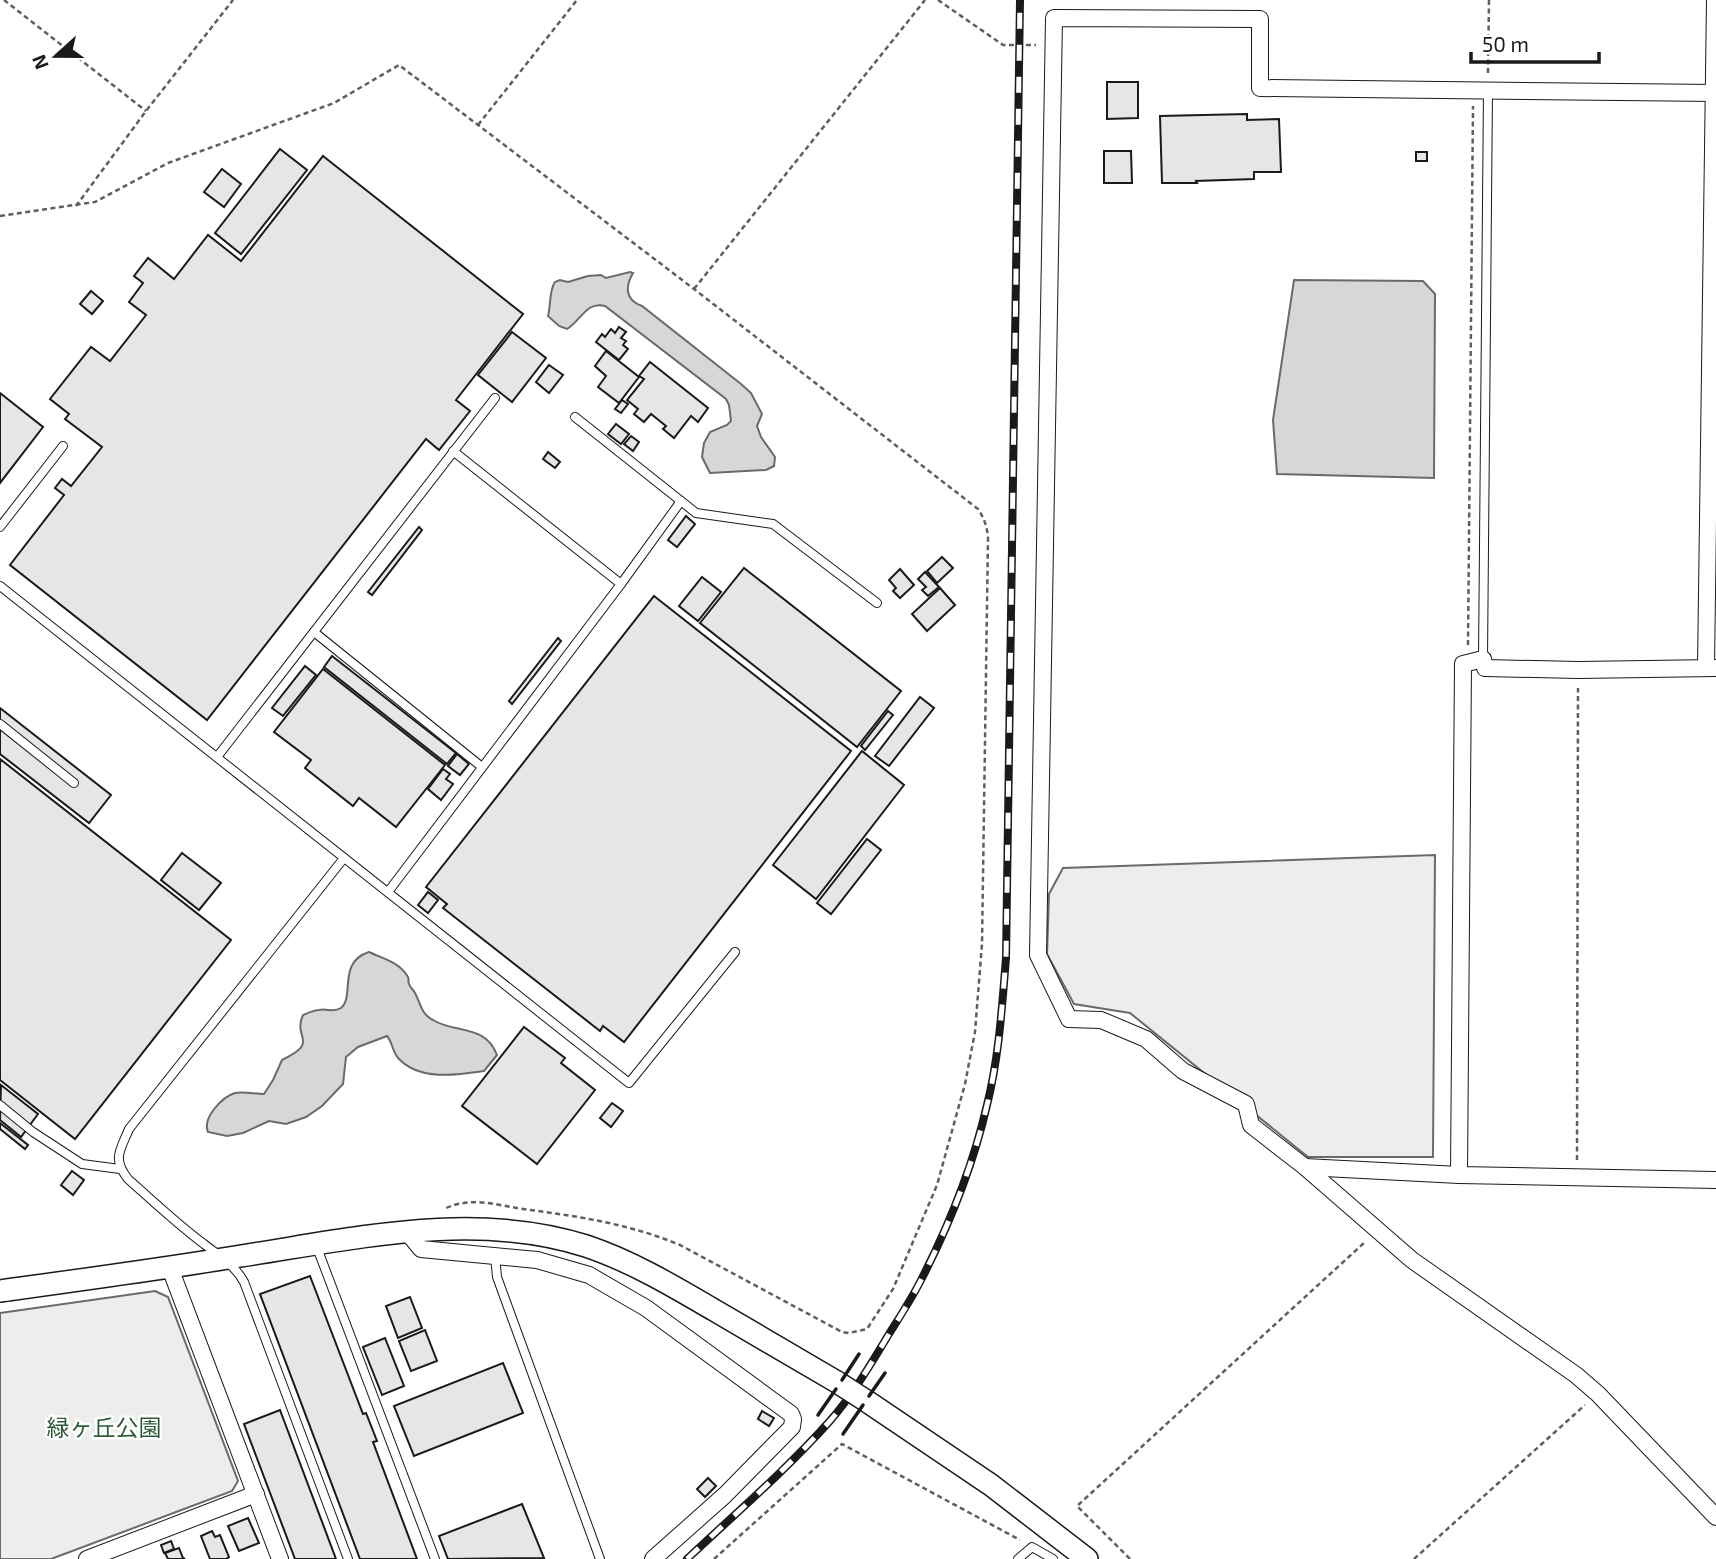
<svg xmlns="http://www.w3.org/2000/svg" width="1716" height="1559" viewBox="0 0 1716 1559" font-family="'Exo 2','Noto Sans JP',sans-serif">
	<rect width="100%" height="100%" fill="#fff"/>
	<g fill="#ededed" stroke="#6a6a6a" stroke-width="2">
		<path d="M1435 855 1433 1157H1308L1130 1013 1074 1004 1047 954 1049 894 1063 868Z"/>
		<path d="M155 1291 168 1297 238 1481 232 1491 51 1559H0V1313Z"/>
	</g>
	<g fill="#d7d7d7" stroke="#6a6a6a" stroke-width="2">
		<path d="M630 272 633 273C625 287 625 300 642 306L741 384 751 393 762 414 757 426 761 437 775 457 774 466 766 470 710 473 702 457 704 443 710 432 727 425 731 421 729 405 726 399 605 306C586 301 581 321 567 329L559 326 548 316C551 305 549 290 555 282L560 280 568 282 588 276 601 275 606 278Z"/>
		<path d="M1294 280 1423 281 1435 294 1434 478 1277 474 1273 420Z"/>
		<path d="M369 952C382 958 398 962 406 974 411 981 407 977 409 984 411 989 413 989 415 993 421 1004 421 1014 433 1020 456 1034 485 1024 497 1055L484 1071C457 1075 420 1081 399 1059 392 1052 393 1043 387 1036L358 1047 346 1057 343 1084 322 1106 306 1117 286 1124 269 1121 243 1133 227 1136 208 1132C202 1118 222 1097 235 1093 244 1091 255 1094 264 1094L273 1080 282 1060C321 1041 292 1039 303 1015 308 1013 314 1010 319 1010 327 1008 333 1013 341 1008 355 997 337 962 369 952Z"/>
	</g>
	<g fill="#e6e6e6" stroke="#1a1a1a" stroke-width="2">
		<path d="M1107 82H1138V118L1107 119Z"/>
		<path d="M1247 114V120L1279 119 1281 172H1254V179L1196 181 1197 183H1162L1160 116Z"/>
		<path d="M280 149 307 170 241 254 215 233Z"/>
		<path d="M1104 151H1131L1132 183H1104Z"/>
		<rect x="1416" y="152" width="11" height="9"/>
		<path d="M323 156 523 314 456 400 470 411 439 450 426 439 207 720 10 565 64 495 55 488 62 479 71 486 102 447 65 419 69 414 50 399 91 347 110 361 146 315 129 302 143 283 134 276 148 258 174 279 208 235 241 261Z"/>
		<path d="M222 169 241 184 224 207 204 192Z"/>
		<path d="M91 291 103 301 92 314 80 304Z"/>
		<path d="M619 327 626 332 621 338 626 341 623 345 628 349 619 360 596 342 602 334 605 337 611 329 615 333Z"/>
		<path d="M512 332 546 358 512 402 478 375Z"/>
		<path d="M606 351 639 377 619 403 598 387 606 376 595 366Z"/>
		<path d="M650 362 708 408 698 422 691 416 674 438 663 429 666 426 651 414 644 422 634 414 638 409 627 400 644 379 639 376Z"/>
		<path d="M549 365 563 375 549 393 536 382Z"/>
		<path d="M0 393 43 427 0 483Z"/>
		<path d="M622 400 628 404 621 413 615 409Z"/>
		<path d="M616 424 629 434 621 444 608 434Z"/>
		<path d="M631 436 639 442 633 451 624 444Z"/>
		<path d="M548 452 560 462 555 468 543 459Z"/>
		<path d="M686 516 695 524 677 547 668 540Z"/>
		<path d="M419 527 422 530 372 595 368 592Z"/>
		<path d="M942 557 953 568 937 583 927 571Z"/>
		<path d="M744 568 901 691 857 747 700 623Z"/>
		<path d="M900 569 914 585 900 598 893 591 896 588 889 580Z"/>
		<path d="M925 572 939 587 928 596 922 590 926 587 918 579Z"/>
		<path d="M702 577 721 592 698 621 679 606Z"/>
		<path d="M940 588 955 605 927 631 912 614Z"/>
		<path d="M654 596 851 751 624 1042 603 1026 600 1031 443 908 447 904 426 887Z"/>
		<path d="M558 638 561 641 512 704 509 701Z"/>
		<path d="M332 656 456 753 447 764 324 667Z"/>
		<path d="M305 666 316 675 283 716 272 708Z"/>
		<path d="M323 669 445 765 396 827 359 798 353 806 305 768 311 760 274 732Z"/>
		<path d="M920 697 934 708 889 766 875 756Z"/>
		<path d="M0 708 111 795 89 823 0 754Z"/>
		<path d="M888 711 893 715 865 750 861 746Z"/>
		<path d="M862 751 904 785 816 899 773 865Z"/>
		<path d="M457 754 469 764 460 775 448 766Z"/>
		<path d="M0 759 231 940 75 1139 0 1080Z"/>
		<path d="M443 769 450 774 446 779 453 784 441 800 428 789Z"/>
		<path d="M867 839 881 850 831 914 817 903Z"/>
		<path d="M182 853 221 883 199 910 161 880Z"/>
		<path d="M428 892 438 900 428 913 418 905Z"/>
		<path d="M524 1027 565 1058 561 1063 595 1090 537 1164 462 1106Z"/>
		<path d="M1 1085 38 1114 21 1137 0 1120Z"/>
		<path d="M612 1103 623 1111 611 1127 600 1118Z"/>
		<path d="M0 1123 28 1145 25 1149 0 1129Z"/>
		<path d="M72 1171 84 1180 73 1195 61 1185Z"/>
		<path d="M310 1276 363 1414 366 1413 377 1441 373 1442 417 1559H360L260 1294Z"/>
		<path d="M410 1297 422 1328 398 1338 386 1306Z"/>
		<path d="M425 1330 437 1361 411 1371 399 1341Z"/>
		<path d="M385 1338 404 1386 382 1395 363 1347Z"/>
		<path d="M503 1363 523 1413 414 1456 394 1406Z"/>
		<path d="M280 1410 336 1559H295L244 1424Z"/>
		<path d="M762 1411 774 1418 769 1426 758 1419Z"/>
		<path d="M708 1478 716 1486 705 1497 697 1489Z"/>
		<path d="M522 1504 544 1558 448 1559 439 1536Z"/>
		<path d="M248 1518 259 1543 239 1551 228 1526Z"/>
		<path d="M212 1531 215 1537 220 1535 229 1557 226 1559H210L201 1536Z"/>
		<path d="M171 1541 174 1549 164 1553 161 1545Z"/>
		<path d="M179 1548 183 1558 185 1559H168L165 1553Z"/>
	</g>
	<g fill="none" stroke-linecap="round" stroke-linejoin="round">
		<defs>
			<g id="lane">
				<path d="M575 417 696 513 773 524 877 603"/>
				<path d="M0 527 63 446"/>
				<path d="M621 584 681 501"/>
				<path d="M0 586 629 1083 735 952"/>
				<path d="M314 632 482 767"/>
				<path d="M1483 659 1488 90"/>
				<path d="M0 724 74 783"/>
				<path d="M217 757 495 398"/>
				<path d="M344 858 129 1129C120 1151 112 1158 128 1179 153 1201 177 1224 204 1244 219 1256 234 1264 244 1282L348 1559"/>
				<path d="M388 892 621 584 453 451"/>
				<path d="M0 1105 33 1132 82 1164 120 1169"/>
				<path d="M316 1245 435 1559"/>
				<path d="M495 1256 497 1277 600 1559"/>
				<path d="M1018 1559 1032 1547 1053 1559"/>
			</g>
			<g id="street">
				<path d="M1716 93 1260 88V19L1054 18 1038 955 1069 1019 1101 1020 1146 1039 1183 1071 1246 1104 1251 1125 1305 1167 1412 1260 1576 1375 1598 1394 1716 1517"/>
				<path d="M1706 668 1715 0"/>
				<path d="M1305 1167 1459 1175 1716 1180"/>
				<path d="M1459 1175 1463 664 1483 659 1485 668 1578 670 1716 668"/>
				<path d="M407 1232 421 1249 537 1260 589 1275 646 1308 791 1414 793 1419 792 1427 725 1495 653 1559"/>
				<path d="M170 1268 280 1559"/>
				<path d="M87 1559 256 1494"/>
			</g>
			<g id="secondary">
				<path d="M0 1291C80 1280 161 1269 241 1256 353 1239 474 1210 586 1246 631 1261 673 1286 714 1310 755 1334 796 1358 837 1382"/>
				<path d="M868 1402 991 1485 1087 1559"/>
			</g>
		</defs>
		<use href="#lane" stroke="#1a1a1a" stroke-width="10"/>
		<use href="#street" stroke="#1a1a1a" stroke-width="18"/>
		<use href="#secondary" stroke="#1a1a1a" stroke-width="24"/>
		<g stroke="#5f5f5f" stroke-width="2.5" stroke-dasharray="5 3.5" stroke-linecap="butt">
			<path d="M4 0 146 111"/>
			<path d="M938 0 1003 45H1036"/>
			<path d="M1488 73 1489 0"/>
			<path d="M478 125 577 0"/>
			<path d="M76 206 146 111 233 0"/>
			<path d="M0 216 95 202 168 163 334 103 399 65 694 289 978 509C984 518 987 526 988 538L982 944 975 1032 965 1084 937 1185 893 1289 867 1329 849 1333 842 1332 680 1245C630 1224 577 1216 523 1209 496 1205 471 1196 444 1209"/>
			<path d="M694 289 925 0"/>
			<path d="M1468 645 1473 106"/>
			<path d="M1577 1160 1578 688"/>
			<path d="M714 1559 842 1444 1020 1540"/>
			<path d="M1130 1559 1077 1506 1365 1242"/>
			<path d="M1414 1559 1585 1405"/>
		</g>
		<use href="#lane" stroke="#fff" stroke-width="8"/>
		<use href="#street" stroke="#fff" stroke-width="16"/>
		<use href="#secondary" stroke="#fff" stroke-width="21"/>
		<defs>
			<path id="rail" d="M687 1559C735 1514 785 1471 829 1422 852 1396 871 1364 889 1334 899 1318 910 1301 919 1284 948 1228 973 1166 987 1105 999 1057 1002 1007 1006 958L1020 0"/>
		</defs>
		<use href="#rail" stroke="#1a1a1a" stroke-width="8"/>
		<use href="#rail" stroke="#fff" stroke-width="5" stroke-dasharray="16" stroke-linecap="butt"/>
		<defs>
			<path id="secondary-bridge" d="M837 1382 868 1402"/>
		</defs>
		<use href="#secondary-bridge" stroke="#1a1a1a" stroke-width="24" stroke-linecap="butt"/>
		<use href="#secondary-bridge" stroke="#fff" stroke-width="21"/>
		<g stroke="#1a1a1a" stroke-width="3.5">
			<path d="M842 1380 859 1354"/>
			<path d="M869 1396 885 1373"/>
			<path d="M818 1415 836 1389"/>
			<path d="M843 1434 863 1405"/>
		</g>
	</g>
	<g text-anchor="middle" dominant-baseline="central" stroke-width="5" stroke-linejoin="round" paint-order="stroke">
		<g font-size="23" fill="#2b5a34" stroke="#fff">
			<text x="104" y="1427">緑ヶ丘公園</text>
		</g>
	</g>
	<g transform="translate(56 56) rotate(249)" stroke="#ffffff" stroke-width="5" paint-order="stroke">
	<path d="M0-5L12 26L0 18L-12 26Z" fill="#1a1a1a"/>
	<text y="-10" font-size="19" font-weight="bold" text-anchor="middle" fill="#1a1a1a">N</text>
	</g>
	<path d="M1471 52v10h128v-10" fill="none" stroke="#1a1a1a" stroke-width="3.5"/>
	<text x="1482" y="52" font-size="21" fill="#1a1a1a" stroke="#ffffff" stroke-width="5" paint-order="stroke">50 m</text>
</svg>
